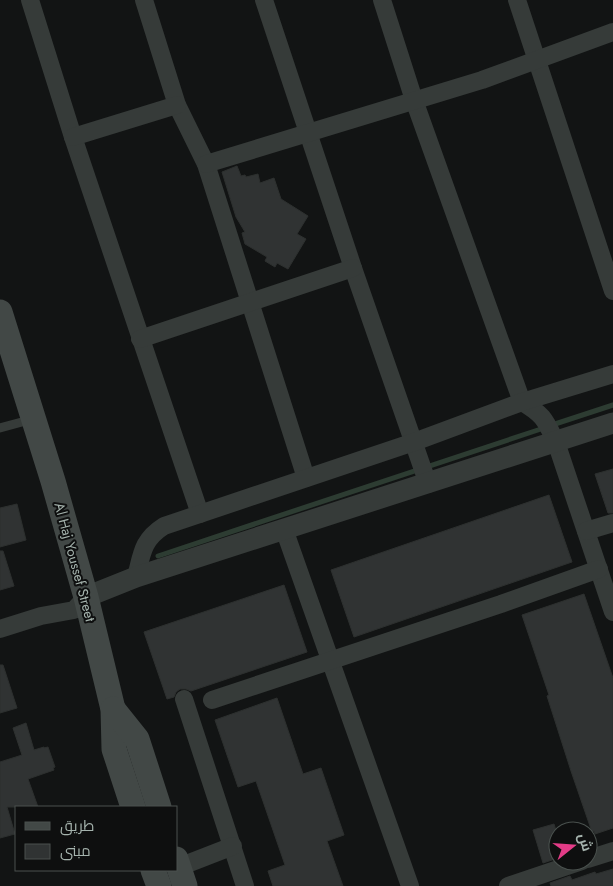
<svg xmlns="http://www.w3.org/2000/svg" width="613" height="886" viewBox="0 0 613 886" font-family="Jost,Cairo,sans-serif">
	<rect width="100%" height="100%" fill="#121414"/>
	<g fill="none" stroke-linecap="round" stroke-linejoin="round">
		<g stroke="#2d3c32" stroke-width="5">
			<path d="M552 425 613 405"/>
			<path d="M158 556 544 428"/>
		</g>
	</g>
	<g fill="#303333" stroke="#2d302f">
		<path d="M237 166 241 176 245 175 246 177 258 174 260 183 274 178 281 199 308 216 297 234 306 239 288 269 277 263 275 267 265 261 267 257 245 244 242 233 245 232 236 217 222 172Z"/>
		<path d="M613 469V513H608L595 474Z"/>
		<path d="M549 495 572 562 354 637 331 570Z"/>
		<path d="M17 504 26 540 0 547V508Z"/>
		<path d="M0 551H3L14 586 0 590Z"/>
		<path d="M284 585 307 652 191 691 186 689H180L176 692 174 697 167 699 144 632Z"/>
		<path d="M584 594 613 678V828L595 834 594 831 592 832 571 771 547 696 549 695 522 615Z"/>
		<path d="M0 665H3L17 708 0 713Z"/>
		<path d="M277 698 303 774 321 768 344 835 327 841 343 886H273L268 871 285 865 256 781 238 787 215 720Z"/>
		<path d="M26 723 34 750 44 747V748L48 747 55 767 53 768 54 770 28 779 38 807H7L15 834 0 838V762L22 755 13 728Z"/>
		<path d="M554 824 558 837V858L543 863 533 830Z"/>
		<path d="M613 869V886H551L550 883 570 876 572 880 595 872 596 874Z"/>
	</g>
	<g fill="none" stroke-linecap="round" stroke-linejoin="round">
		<path stroke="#363b39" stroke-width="9" d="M0 428 33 419"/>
		<g stroke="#363b39" stroke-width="18">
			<path d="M30 0 73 137 200 514"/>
			<path d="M144 0 177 105 206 164 306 478"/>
			<path d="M264 0 353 268 428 484"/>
			<path d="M382 0 414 100 522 402C544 415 545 420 556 442L613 612"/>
			<path d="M517 0 613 291"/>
			<path d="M73 137 177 105"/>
			<path d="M206 164 482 80 613 32"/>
			<path d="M140 339 353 268"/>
			<path d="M284 529 410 886"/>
			<path d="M586 531 613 523"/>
			<path d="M136 577C142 554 142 540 164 526L414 442 522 402 613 374"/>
			<path d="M0 629 41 616 74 610 86 597"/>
			<path d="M184 699 245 886"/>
			<path d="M212 700 501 604 599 569"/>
			<path d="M588 859 613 851"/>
			<path d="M179 867 233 846"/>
			<path d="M508 886 582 861"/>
		</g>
		<path stroke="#363b39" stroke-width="21" d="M86 597 136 577 613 423"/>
		<g stroke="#424846" stroke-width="25">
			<path d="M0 312 53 481 86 597 113 709 114 749 133 807"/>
			<path d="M113 709 137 739 159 807"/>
			<path d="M176 859 185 886"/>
			<path d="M153 870 159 886"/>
		</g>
	</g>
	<g text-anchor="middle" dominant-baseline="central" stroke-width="4" stroke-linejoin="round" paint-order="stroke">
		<g font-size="14" fill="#a5b3ad" stroke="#0e0f0f">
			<text transform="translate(75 562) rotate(75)">Al Haj Youssef Street</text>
		</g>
	</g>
	<rect x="15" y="806" width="162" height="65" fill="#0e0f0f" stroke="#4a514e"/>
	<rect x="25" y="822" width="25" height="8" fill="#424846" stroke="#4a514e"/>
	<text x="60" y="831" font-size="15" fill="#a5b3ad">طريق</text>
	<rect x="25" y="844" width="25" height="15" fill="#303333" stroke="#4a514e"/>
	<text x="60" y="856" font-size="15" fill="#a5b3ad">مبنى</text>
	<g transform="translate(573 846) rotate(73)"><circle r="24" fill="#0e0f0f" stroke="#4a514e"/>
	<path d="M0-4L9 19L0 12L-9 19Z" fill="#e33c87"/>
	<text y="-8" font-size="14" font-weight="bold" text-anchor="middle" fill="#a5b3ad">ش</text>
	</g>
</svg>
